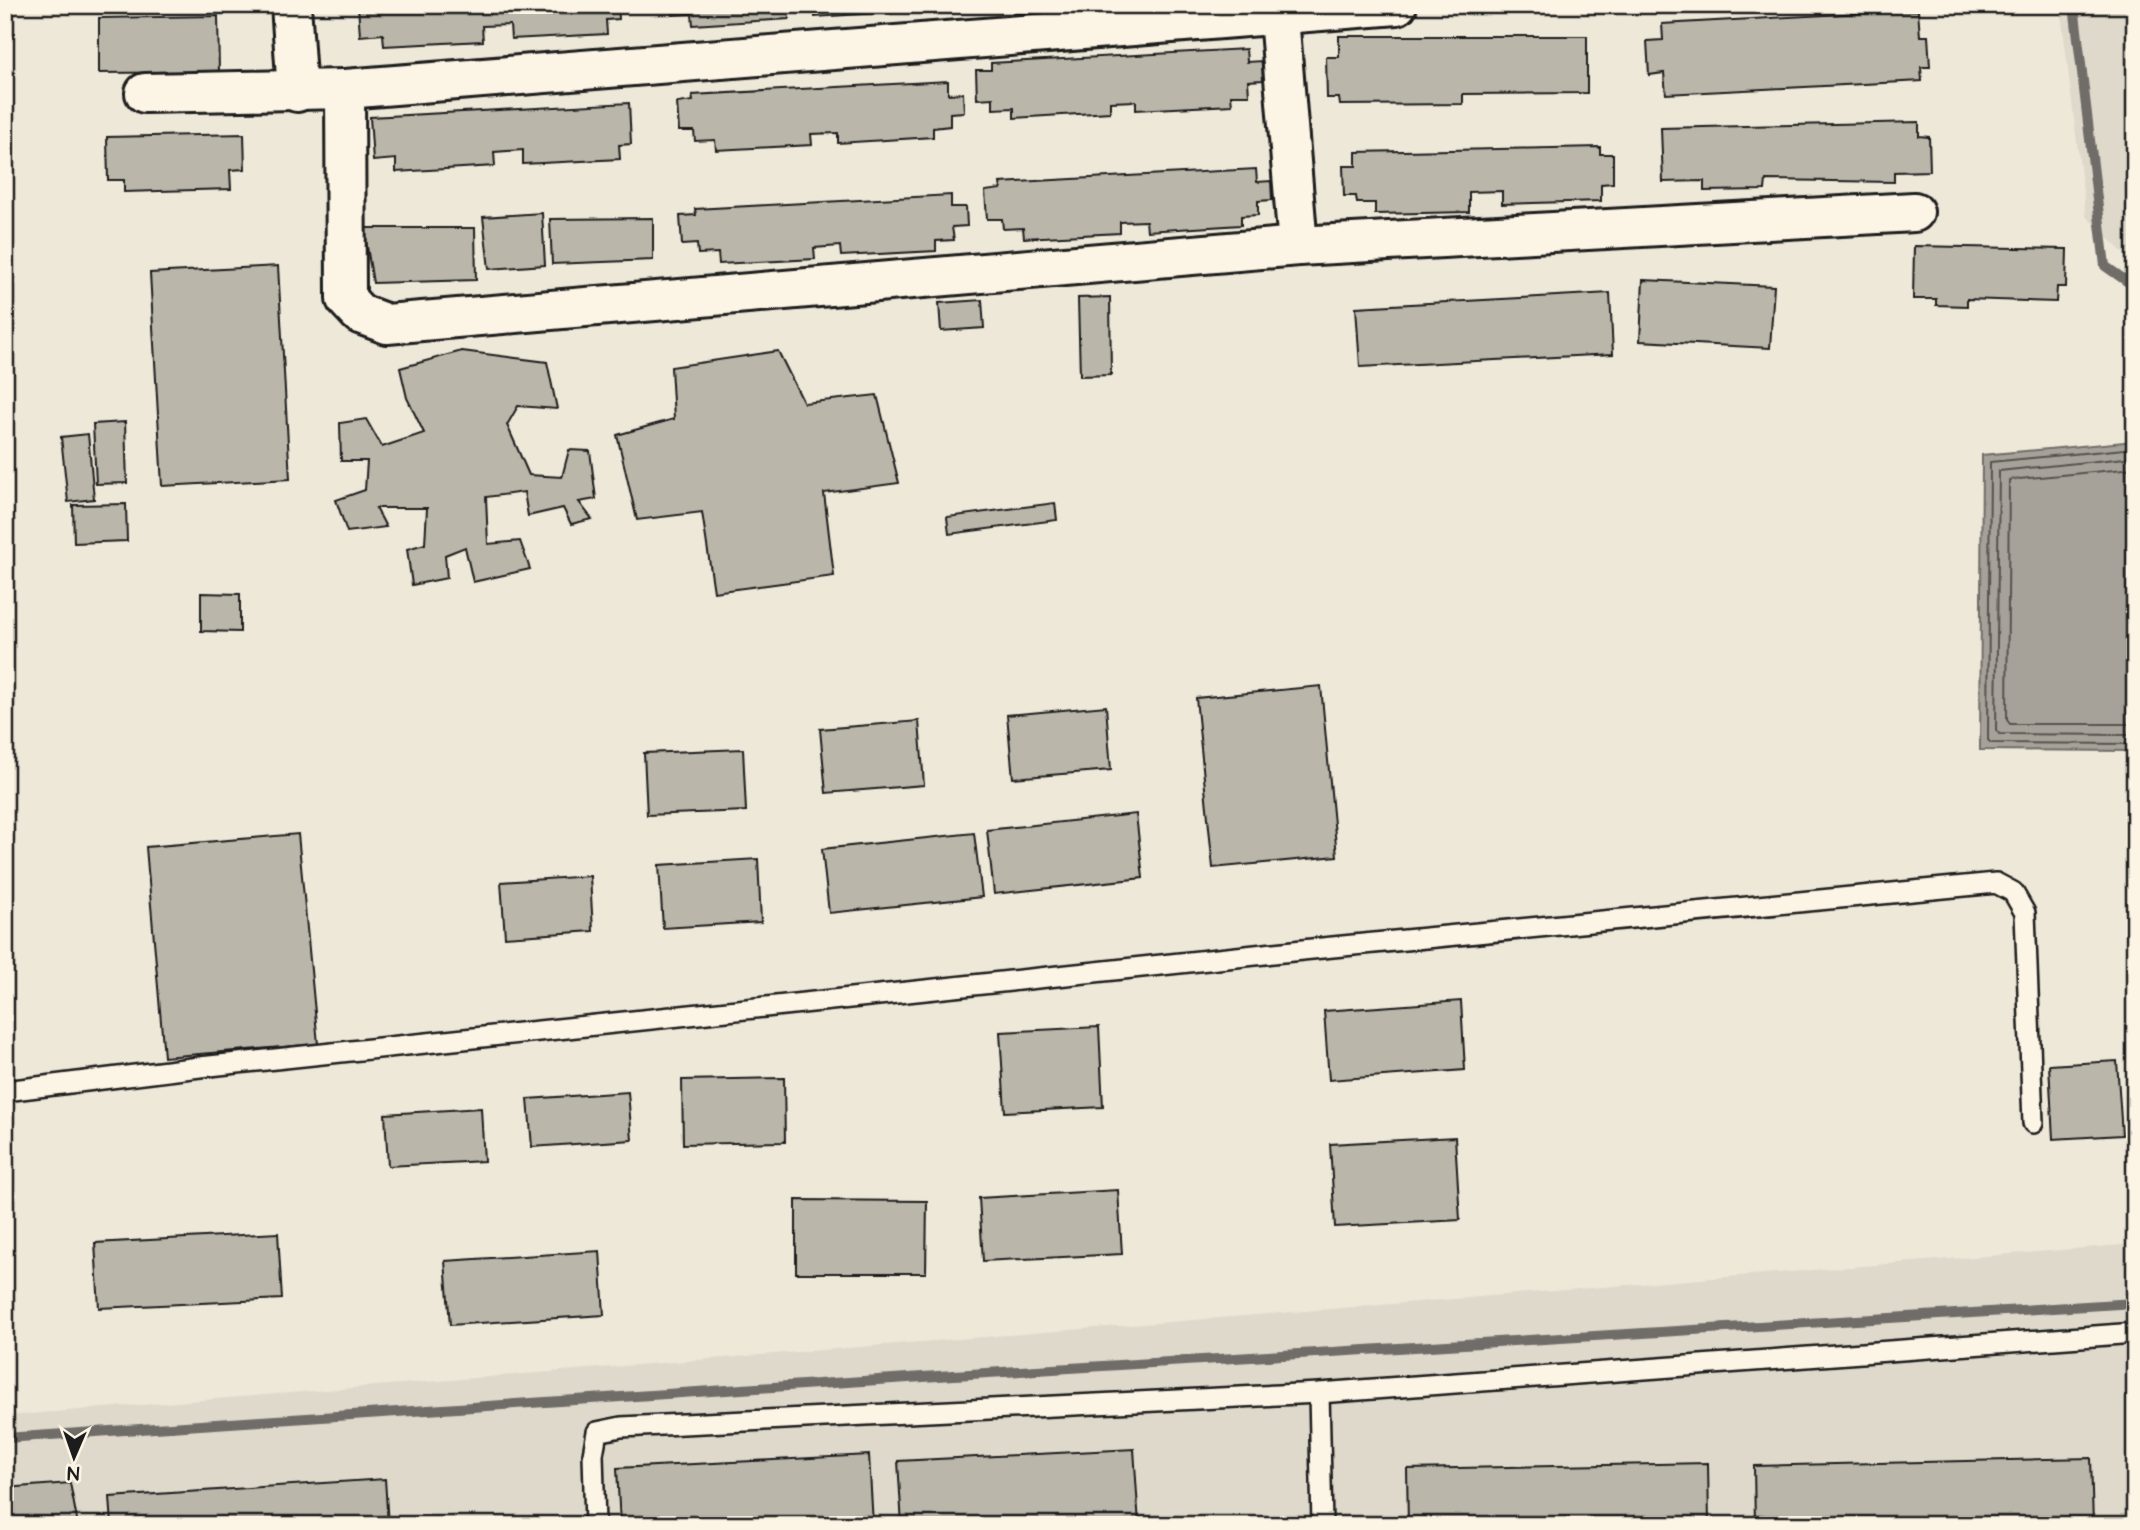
<svg xmlns="http://www.w3.org/2000/svg" width="2140" height="1530" viewBox="0 0 2140 1530" font-family="'Architects Daughter',sans-serif">
	<rect width="100%" height="100%" fill="#eee8d9"/>
	<filter id="ink" filterUnits="userSpaceOnUse"><feTurbulence type="fractalNoise" baseFrequency=".0143" numOctaves="2"/><feDisplacementMap in="SourceGraphic" scale="14" xChannelSelector="R" yChannelSelector="G"/><feConvolveMatrix kernelMatrix="1 2 1 2 8 2 1 2 1" color-interpolation-filters="sRGB"/></filter>
	<g filter="url(#ink)">
		<g fill="#ded9cb">
			<path d="M2060 5H2135V265L2086 216Z"/>
			<path d="M2135 1244V1525H5V1416Z"/>
		</g>
		<path fill="#a7a299" stroke="#6f6c67" stroke-width="2" d="M2135 441V751L1980 750 1982 455Z"/>
		<g fill="none" stroke-linecap="round" stroke-linejoin="round">
			<g stroke="#54524e" stroke-width="2">
				<path d="M2135 448 1990 462 1988 740 1991 743 2135 744"/>
				<path d="M2135 457 1999 471 1996 731 2000 734 2135 735"/>
				<path d="M2135 468 2009 480 2007 720 2010 724H2135"/>
			</g>
			<g stroke="#6f6c67" stroke-width="10">
				<path d="M2074 5 2105 266 2135 287"/>
				<path d="M5 1438 938 1376 2135 1303"/>
			</g>
		</g>
		<g fill="#bab6aa" stroke="#1c1c1c" stroke-width="2">
			<path d="M358 5H618L619 19 606 20 607 34 511 39 510 25 482 26 483 41 384 46 383 34 360 36Z"/>
			<path d="M672 5H910L911 11 815 17V7L788 9 789 19 693 25 692 14 672 15Z"/>
			<path d="M1918 10 1920 36H1928L1930 67H1921L1922 81 1666 94 1664 73 1649 75 1647 41 1663 40 1662 24Z"/>
			<path d="M218 16 219 72 99 73V18Z"/>
			<path d="M1339 36H1587V93L1463 94V104L1340 105 1339 98H1327L1326 57H1339Z"/>
			<path d="M1246 49 1247 62 1262 61 1263 80 1248 81 1249 95H1231L1232 105 1136 110V101L1110 102V112L1014 118V108L993 109V98L977 99 976 70H991V63Z"/>
			<path d="M948 81V94L963 93 964 112 950 113V126L933 128V137L838 143V133L811 134 812 145 716 150 715 140 695 141 694 131H679L677 103 693 101 692 95Z"/>
			<path d="M629 103 631 144 619 145 620 159 523 164V150L494 152 495 166 396 172V159L373 161 370 117Z"/>
			<path d="M1919 122V136L1929 137 1930 171 1894 172V182L1766 180 1765 190 1704 191V181L1663 182 1661 128Z"/>
			<path d="M244 134 245 169 230 170 231 189 124 192V180H108L107 137Z"/>
			<path d="M1600 147V154H1613V183L1601 184V201L1502 204V191L1469 192V212L1375 214V203H1357L1356 196H1344L1343 166H1356V152Z"/>
			<path d="M1256 169 1257 182 1271 181 1272 200 1258 201V215L1241 216V225L1147 231 1146 221 1120 222V233L1024 238 1023 228 1003 229 1002 219H987L985 191 1001 189 1000 183Z"/>
			<path d="M951 195V207H966L967 226 952 227 954 240 936 241V251L841 256 840 246 814 248 815 259 719 264 718 253 698 254 697 244 682 245 680 216 696 215 695 209Z"/>
			<path d="M542 213 545 265 489 269 483 217Z"/>
			<path d="M653 218V260L552 264 550 219Z"/>
			<path d="M364 228H475L476 280 373 283Z"/>
			<path d="M1914 246 2067 249 2066 287H2057L2056 302 1967 299V306L1936 305V299H1913Z"/>
			<path d="M278 266 290 479 162 486 150 273Z"/>
			<path d="M1643 280 1774 286 1770 348 1640 341Z"/>
			<path d="M1610 293 1613 354 1360 367 1356 307Z"/>
			<path d="M1110 297 1111 375 1080 376 1078 298Z"/>
			<path d="M982 300 984 328 941 331 939 303Z"/>
			<path d="M462 351 547 362 557 409 518 406 507 425 529 475 562 477 569 450 590 451 596 499 579 502 592 519 571 524 563 508 528 516 524 492 486 497 488 544 520 541 530 569 473 582 465 547 445 555 447 578 412 585 407 549 425 544 427 508H376L386 527 347 532 336 500 365 490 367 461H341L340 423 366 419 382 447 424 433 407 398 400 368Z"/>
			<path d="M778 351 804 403 877 395 899 483 824 493 834 576 714 592 702 512 637 520 617 435 674 419 671 367Z"/>
			<path d="M125 422 127 483 96 484 93 424Z"/>
			<path d="M88 434 94 499 68 502 61 437Z"/>
			<path d="M1055 503 1057 520 949 534 947 517Z"/>
			<path d="M126 504 127 541 74 543 73 505Z"/>
			<path d="M201 593 240 594V632L201 631Z"/>
			<path d="M1321 686 1337 856 1213 868 1196 698Z"/>
			<path d="M1106 706 1111 770 1013 778 1007 715Z"/>
			<path d="M919 721 924 785 826 793 820 729Z"/>
			<path d="M743 749 746 811 647 815 644 753Z"/>
			<path d="M1136 814 1143 878 994 894 987 830Z"/>
			<path d="M974 833 982 897 829 913 822 849Z"/>
			<path d="M298 834 318 1044 164 1057 146 847Z"/>
			<path d="M758 859 761 922 663 928 659 865Z"/>
			<path d="M590 876 593 931 505 937 501 882Z"/>
			<path d="M1461 1001 1465 1070 1329 1080 1324 1011Z"/>
			<path d="M1099 1027 1103 1107 1005 1112 1000 1032Z"/>
			<path d="M2117 1061 2122 1135 2053 1139 2049 1065Z"/>
			<path d="M784 1078 785 1142 683 1144 682 1080Z"/>
			<path d="M628 1092 632 1140 532 1147 528 1099Z"/>
			<path d="M481 1108 484 1161 388 1166 385 1114Z"/>
			<path d="M1455 1137 1460 1220 1335 1227 1330 1144Z"/>
			<path d="M1118 1190 1122 1254 983 1261 979 1198Z"/>
			<path d="M796 1200 927 1201 926 1273H796Z"/>
			<path d="M278 1233 282 1299 99 1308 95 1243Z"/>
			<path d="M600 1251 604 1315 450 1325 445 1261Z"/>
			<path d="M1134 1449 1139 1525H902L898 1461Z"/>
			<path d="M869 1455 873 1525H620L617 1468Z"/>
			<path d="M2091 1458 2093 1525H1755L1754 1466Z"/>
			<path d="M1708 1463 1709 1525H1408L1407 1469Z"/>
			<path d="M385 1479 388 1525H112L110 1497Z"/>
			<path d="M70 1483 78 1525H5V1488Z"/>
		</g>
		<g fill="none" stroke-linecap="round" stroke-linejoin="round">
			<defs>
				<g id="lane">
					<path d="M5 1091 200 1067 1312 949 1996 883 2013 892 2025 913 2033 1123"/>
					<path d="M1319 1393 1322 1525"/>
					<path d="M595 1525 593 1454 597 1432 621 1427 1319 1393 2135 1333"/>
				</g>
				<g id="street">
					<path d="M291 5 297 92"/>
					<path d="M1278 5 1298 246"/>
					<path d="M345 89 1397 5"/>
					<path d="M145 93 345 89 346 299 360 314 387 324 1298 246 1914 212"/>
				</g>
			</defs>
			<use href="#lane" stroke="#1c1c1c" stroke-width="24"/>
			<use href="#street" stroke="#1c1c1c" stroke-width="44"/>
			<use href="#lane" stroke="#fcf5e5" stroke-width="19"/>
			<use href="#street" stroke="#fcf5e5" stroke-width="38"/>
		</g>
	</g>
	<rect width="2140" height="1530" fill="none" stroke="#fcf5e5" stroke-width="28"/>
	<rect x="14" y="14" width="2112" height="1502" fill="none" stroke="#1c1c1c" stroke-width="2.5" filter="url(#ink)"/>
	<g transform="translate(74 1457) rotate(182)" stroke="#fcf5e5" stroke-width="5" paint-order="stroke">
	<path d="M0-5L12 26L0 18L-12 26Z" fill="#1c1c1c"/>
	<text y="-10" font-size="19" font-weight="bold" text-anchor="middle" fill="#1c1c1c">N</text>
	</g>
</svg>
